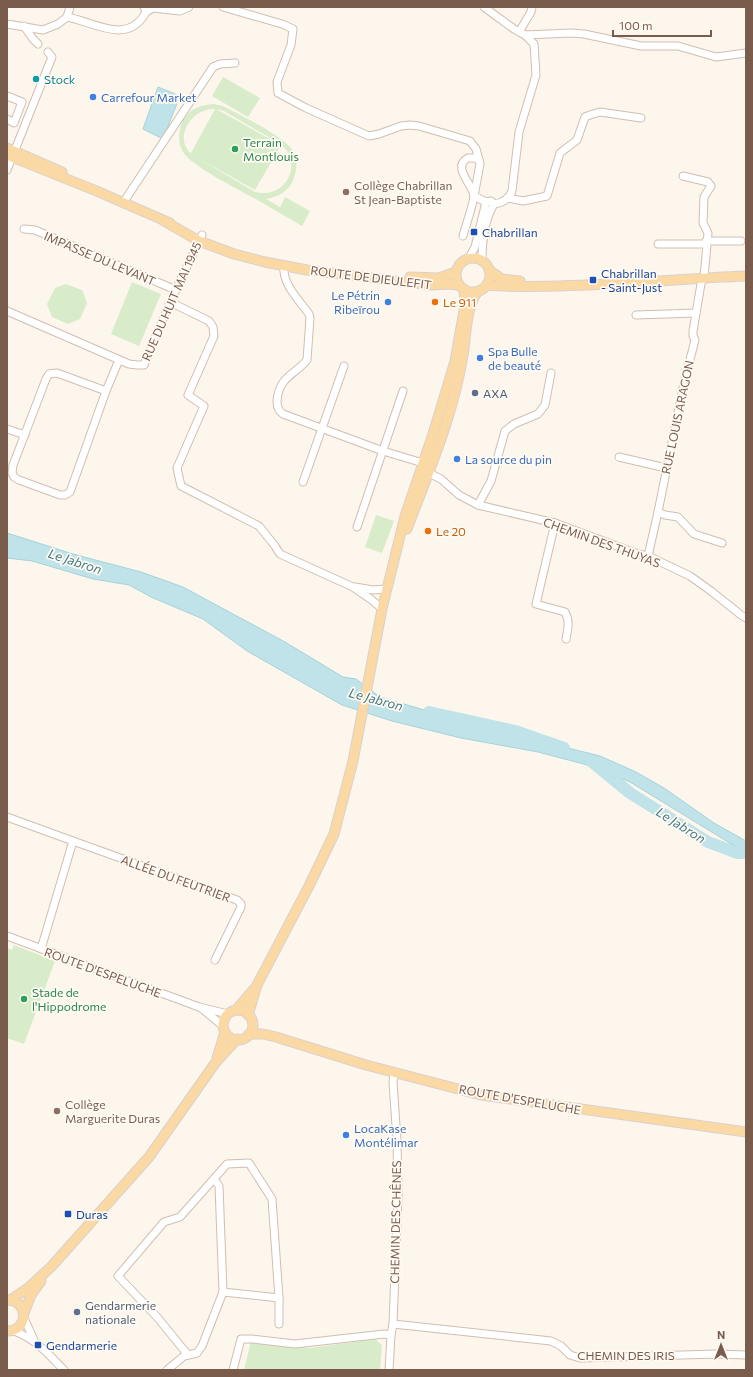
<svg xmlns="http://www.w3.org/2000/svg" width="753" height="1377" viewBox="0 0 753 1377" font-family="Commissioner,sans-serif">
	<rect width="100%" height="100%" fill="#fdf6ec"/>
	<g fill="#d8ecc9" fill-rule="evenodd">
		<path d="M223 77 260 98 248 117 212 96Z"/>
		<path d="M214 104 223 106C240 115 288 138 295 154 298 161 296 171 294 178 290 191 278 197 266 199L280 207 285 197 310 211 302 226C286 217 270 207 254 198 239 190 190 165 183 152 178 144 178 132 182 123 188 109 200 105 214 104ZM215 109 191 153H190C173 135 194 107 215 109ZM216 109 224 111 277 142V143ZM281 145C304 162 286 200 255 192L196 157 255 190Z"/>
		<path d="M132 282 161 294 139 346 111 334Z"/>
		<path d="M66 284 82 290 87 303 80 319 68 324 52 317 47 304 55 288Z"/>
		<path d="M376 515 394 521 382 553 365 547Z"/>
		<path d="M14 945 55 961 24 1044 7 1038V948L12 950Z"/>
		<path d="M375 1339 382 1345 380 1370H244L251 1341 310 1348Z"/>
	</g>
	<g fill="#bfe3e8" stroke="#a5d3da">
		<path d="M158 87 180 96 163 139 143 129Z"/>
		<path d="M7 533 73 554 141 572 183 587 285 642 343 677 356 679 380 697 472 724 600 756 636 772 664 788 714 823 746 841V853L630 782 591 766 538 752 461 738 392 721 342 705 247 651 203 619 151 597 129 585 93 579 32 561 7 558Z"/>
	</g>
	<g fill="none" stroke-linecap="round" stroke-linejoin="round">
		<g stroke="#bfe3e8" stroke-width="12">
			<path d="M429 712 515 731 564 748"/>
			<path d="M591 761 630 793 708 842 737 853H746"/>
		</g>
		<defs>
			<g id="minor">
				<path d="M223 7 282 24 293 29 291 45 277 82 278 93 306 108 369 136 379 134 401 126 410 125 419 126 470 141 476 149 480 164 474 196 486 202 491 201 494 204C503 203 509 199 512 191L519 132 536 75 534 44 525 35"/>
				<path d="M484 7 514 29 525 35 571 33 584 34 641 46H678L716 57 746 53"/>
				<path d="M146 12 153 8 180 11 189 7"/>
				<path d="M67 17 70 7"/>
				<path d="M7 24 43 30 58 24 67 17C94 22 128 46 146 12L144 7"/>
				<path d="M24 26 33 39 38 44"/>
				<path d="M519 32 531 12 532 7"/>
				<path d="M7 96 22 102 14 123 7 119"/>
				<path d="M7 170 52 57 48 52"/>
				<path d="M683 176 708 182 711 186 704 197 703 223 708 233 704 278"/>
				<path d="M508 198 523 201 547 196 560 153 577 140 585 117 590 115 600 112 641 118"/>
				<path d="M123 203 213 67 220 64 235 63"/>
				<path d="M24 229 35 230 176 290"/>
				<path d="M463 236C465 228 474 202 474 196 473 184 451 167 468 158H475L479 160"/>
				<path d="M706 241H741"/>
				<path d="M658 244H706"/>
				<path d="M469 258 475 247 486 202"/>
				<path d="M482 261C482 241 484 221 494 204"/>
				<path d="M284 266C282 284 299 300 309 314L310 318 307 360C295 375 279 376 277 401 277 407 278 411 283 414L383 451 423 463"/>
				<path d="M170 302 209 321 213 327 214 336 188 395 204 406 177 468 181 486 259 526 275 546 280 554 353 587 372 600 382 609"/>
				<path d="M7 311 129 364 137 365H144L170 302 202 235"/>
				<path d="M636 315 696 313"/>
				<path d="M57 373 106 391 70 492 65 495H60L19 480 14 477 12 473 13 465 46 379 49 374Z"/>
				<path d="M106 391 119 360"/>
				<path d="M7 429 25 435"/>
				<path d="M619 457 666 468"/>
				<path d="M425 471 441 479 459 495 478 505 555 523 638 554 648 556 690 576 711 591 741 615 746 618"/>
				<path d="M303 482 344 366"/>
				<path d="M478 505 491 481 505 431 514 424 538 414 545 405 551 373"/>
				<path d="M658 512 665 515 678 517 694 534 722 543"/>
				<path d="M555 523 536 604 565 612C570 621 568 628 566 639"/>
				<path d="M357 527 403 391"/>
				<path d="M648 556 658 512 684 383 695 340 693 336V331L702 278"/>
				<path d="M355 587 373 590 386 589"/>
				<path d="M7 817 73 841 41 949"/>
				<path d="M73 841 237 900 241 904V907L215 960"/>
				<path d="M7 936 199 1007 228 1014"/>
				<path d="M200 1007 223 1026"/>
				<path d="M279 1298V1324"/>
				<path d="M24 1318 34 1340"/>
				<path d="M393 1324 551 1341 561 1346 570 1355 580 1358 716 1354 746 1355"/>
				<path d="M12 1330C36 1339 47 1353 64 1370"/>
				<path d="M188 1355 157 1317 118 1276 164 1222 180 1217 227 1164 249 1163 272 1199 279 1298 223 1292"/>
				<path d="M167 1370 184 1356 197 1353 202 1346 223 1292 219 1186 214 1179"/>
				<path d="M233 1370 241 1339H252L295 1344 384 1334 391 1335"/>
				<path d="M389 1370 391 1335 393 1324 398 1196 397 1140 393 1082 394 1073"/>
			</g>
			<g id="major">
				<path d="M7 148 62 172"/>
				<path d="M7 155 99 192 170 223"/>
				<path d="M164 221 199 241 234 254 265 262 307 270 415 283 432 285 449 284 459 285"/>
				<circle cx="473" cy="275" r="17"/>
				<path d="M489 270 502 279 520 281"/>
				<path d="M410 277 439 278 456 272"/>
				<path d="M487 285C520 288 554 286 587 285 640 283 693 278 746 276"/>
				<path d="M407 529C429 471 455 412 464 349 466 332 467 305 478 291"/>
				<path d="M236 1010 254 989"/>
				<circle cx="238" cy="1025" r="15"/>
				<path d="M248 1015 257 985 309 886 334 834 353 761 382 609 405 516 433 434 455 361 465 305 464 289"/>
				<path d="M249 1034H263L276 1037 366 1065 481 1095 746 1132"/>
				<path d="M217 1058 225 1032"/>
				<path d="M10 1300 28 1288 51 1267 149 1157 216 1062 237 1039"/>
				<path d="M24 1313 31 1295 41 1281"/>
				<path d="M7 1331C29 1331 29 1301 8 1300"/>
			</g>
		</defs>
		<use href="#minor" stroke="#d1beb0" stroke-width="9"/>
		<use href="#major" stroke="#dad1cd" stroke-width="11"/>
		<use href="#minor" stroke="#fff" stroke-width="7"/>
		<use href="#major" stroke="#fbd9a5" stroke-width="9"/>
	</g>
	<circle fill="#0f9aa8" stroke="#fffaf3" stroke-width="1.5" cx="36" cy="79" r="4"/>
	<g fill="#3f7fe0" stroke="#fffaf3" stroke-width="1.5">
		<circle cx="93" cy="97" r="4"/>
		<circle cx="388" cy="302" r="4"/>
		<circle cx="480" cy="358" r="4"/>
		<circle cx="457" cy="459" r="4"/>
		<circle cx="346" cy="1135" r="4"/>
	</g>
	<g fill="#2e9e5b" stroke="#fffaf3" stroke-width="1.5">
		<circle cx="235" cy="149" r="4"/>
		<circle cx="24" cy="999" r="4"/>
	</g>
	<g fill="#8d6e63" stroke="#fffaf3" stroke-width="1.5">
		<circle cx="346" cy="192" r="4"/>
		<circle cx="57" cy="1111" r="4"/>
	</g>
	<g fill="#1a4fb4" stroke="#fffaf3" stroke-width="1.5">
		<rect x="470" y="228" width="8" height="8" rx="2"/>
		<rect x="589" y="276" width="8" height="8" rx="2"/>
		<rect x="64" y="1210" width="8" height="8" rx="2"/>
		<rect x="34" y="1341" width="8" height="8" rx="2"/>
	</g>
	<g fill="#e8710a" stroke="#fffaf3" stroke-width="1.5">
		<circle cx="435" cy="302" r="4"/>
		<circle cx="428" cy="531" r="4"/>
	</g>
	<g fill="#5c6f8a" stroke="#fffaf3" stroke-width="1.5">
		<circle cx="475" cy="393" r="4"/>
		<circle cx="77" cy="1312" r="4"/>
	</g>
	<g text-anchor="middle" dominant-baseline="central" stroke-width="3.5" stroke-linejoin="round" paint-order="stroke">
		<g font-size="12" fill="#0d838f" stroke="#fffaf3" text-anchor="start">
			<text x="44" y="79">Stock</text>
		</g>
		<g font-size="12" fill="#366cbe" stroke="#fffaf3" text-anchor="start">
			<text x="101" y="97">Carrefour Market</text>
			<text x="380" y="295" text-anchor="end">Le Pétrin<tspan x="380" dy="14">Ribeïrou</tspan></text>
			<text x="488" y="351">Spa Bulle<tspan x="488" dy="14">de beauté</tspan></text>
			<text x="465" y="459">La source du pin</text>
			<text x="354" y="1128">LocaKase<tspan x="354" dy="14">Montélimar</tspan></text>
		</g>
		<g font-size="12" fill="#27864d" stroke="#fffaf3" text-anchor="start">
			<text x="243" y="142">Terrain<tspan x="243" dy="14">Montlouis</tspan></text>
			<text x="32" y="992">Stade de<tspan x="32" dy="14">l'Hippodrome</tspan></text>
		</g>
		<g font-size="12" fill="#785e54" stroke="#fffaf3" text-anchor="start">
			<text x="354" y="185">Collège Chabrillan<tspan x="354" dy="14">St Jean-Baptiste</tspan></text>
			<text x="65" y="1104">Collège<tspan x="65" dy="14">Marguerite Duras</tspan></text>
		</g>
		<g font-size="12" fill="#164399" stroke="#fffaf3" text-anchor="start">
			<text x="482" y="232">Chabrillan</text>
			<text x="601" y="273">Chabrillan<tspan x="601" dy="14">- Saint-Just</tspan></text>
			<text x="76" y="1214">Duras</text>
			<text x="46" y="1345">Gendarmerie</text>
		</g>
		<g font-size="12" fill="#7a5c4d" stroke="#fffaf3">
			<text transform="translate(100 258) rotate(23)">IMPASSE DU LEVANT</text>
			<text transform="translate(371 277) rotate(7)">ROUTE DE DIEULEFIT</text>
			<text transform="translate(171 301) rotate(-66)">RUE DU HUIT MAI 1945</text>
			<text transform="translate(677 417) rotate(-78)">RUE LOUIS ARAGON</text>
			<text transform="translate(602 542) rotate(20)">CHEMIN DES THUYAS</text>
			<text transform="translate(176 878) rotate(20)">ALLÉE DU FEUTRIER</text>
			<text transform="translate(103 972) rotate(20)">ROUTE D'ESPELUCHE</text>
			<text transform="translate(520 1099) rotate(10)">ROUTE D'ESPELUCHE</text>
			<text transform="translate(395 1222) rotate(-89)">CHEMIN DES CHÊNES</text>
			<text x="626" y="1355">CHEMIN DES IRIS</text>
		</g>
		<g font-size="12" fill="#c56008" stroke="#fffaf3" text-anchor="start">
			<text x="443" y="302">Le 911</text>
			<text x="436" y="531">Le 20</text>
		</g>
		<g font-size="12" fill="#4e5e75" stroke="#fffaf3" text-anchor="start">
			<text x="483" y="393">AXA</text>
			<text x="85" y="1305">Gendarmerie<tspan x="85" dy="14">nationale</tspan></text>
		</g>
		<g font-size="13" font-style="italic" fill="#437c86" stroke="#fffaf3">
			<text transform="translate(75 561) rotate(18)">Le Jabron</text>
			<text transform="translate(376 699) rotate(15)">Le Jabron</text>
			<text transform="translate(681 825) rotate(32)">Le Jabron</text>
		</g>
	</g>
	<rect width="753" height="1377" fill="none" stroke="#7a5c4d" stroke-width="16"/>
	<g transform="translate(721 1345)" stroke="#fffaf3" stroke-width="3" paint-order="stroke">
	<path d="M0-3L7 15L0 10L-7 15Z" fill="#7a5c4d"/>
	<text y="-6" font-size="11" font-weight="bold" text-anchor="middle" fill="#7a5c4d">N</text>
	</g>
	<path d="M613 30v6h98v-6" fill="none" stroke="#7a5c4d" stroke-width="2"/>
	<text x="619" y="30" font-size="12" fill="#7a5c4d" stroke="#fffaf3" stroke-width="3" paint-order="stroke">100 m</text>
</svg>
